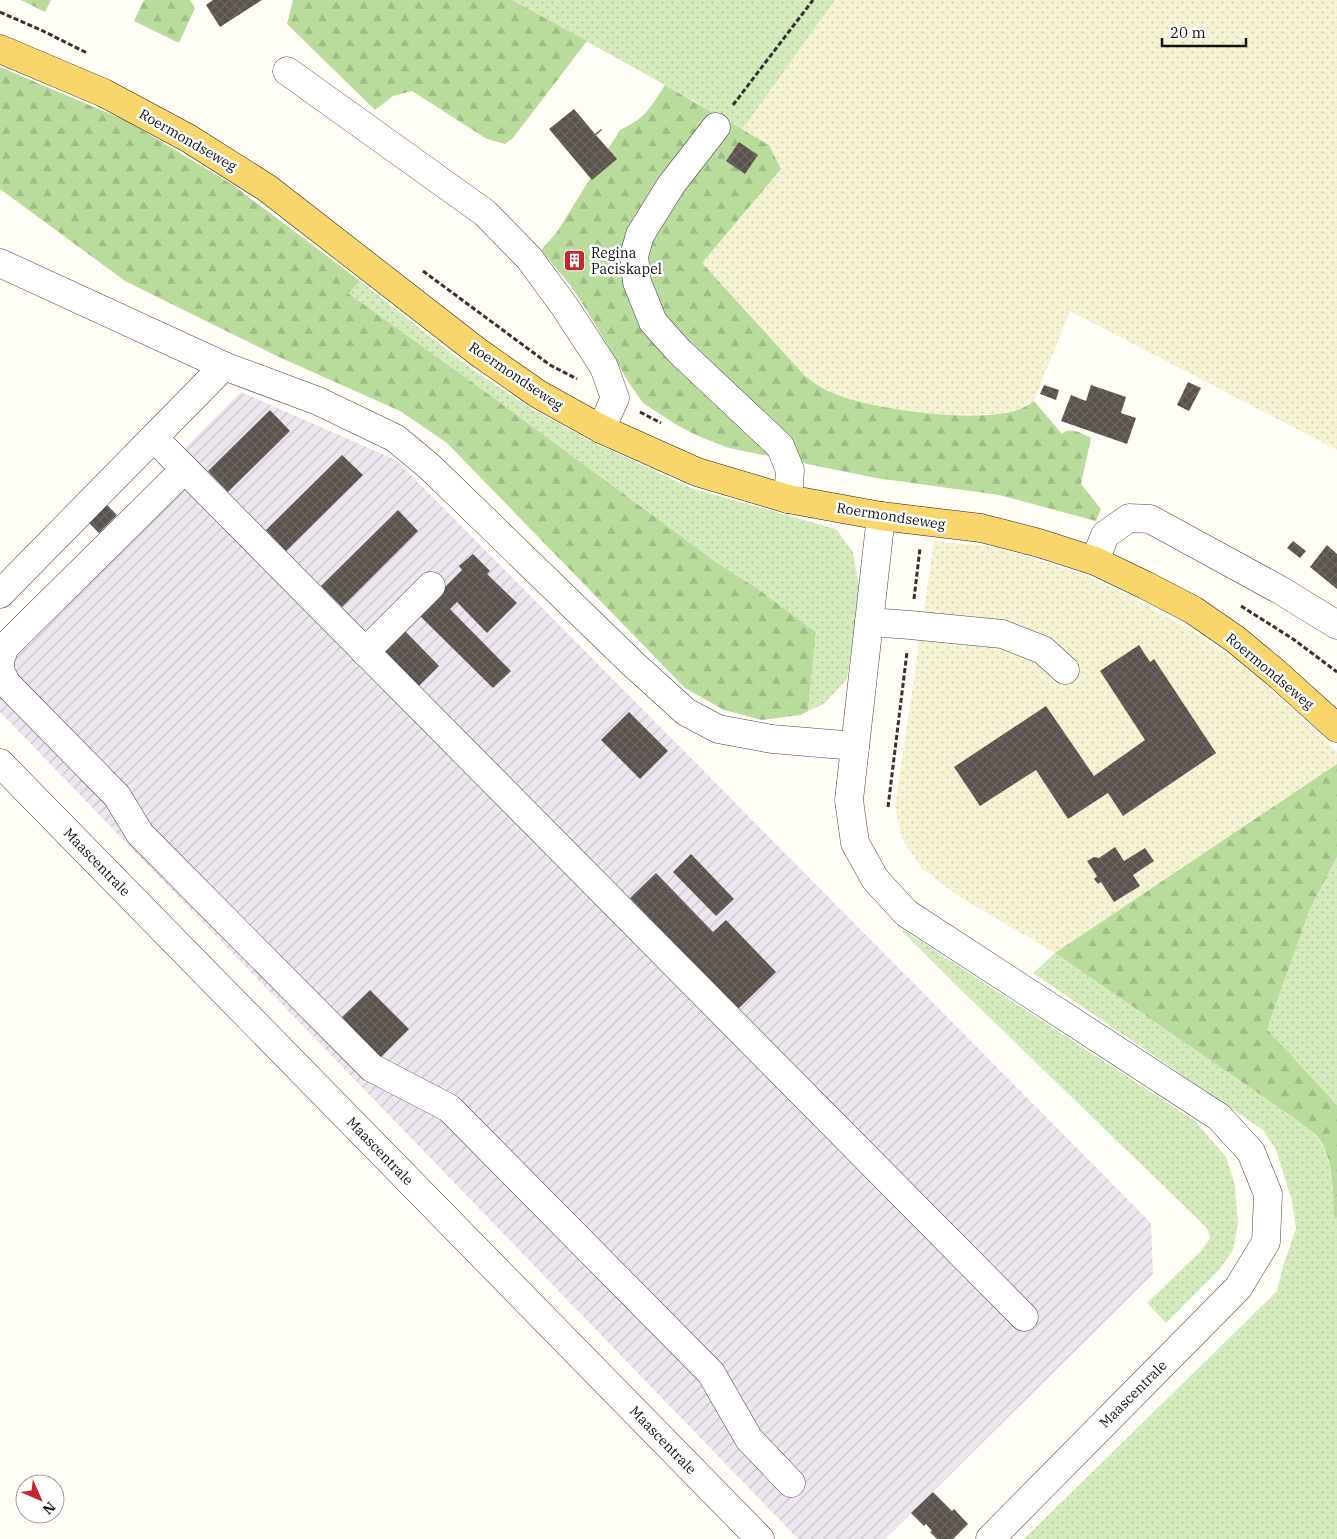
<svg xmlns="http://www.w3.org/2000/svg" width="1337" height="1539" viewBox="0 0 1337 1539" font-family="'IBM Plex Serif',serif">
	<defs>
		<pattern id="industrial-furrows" width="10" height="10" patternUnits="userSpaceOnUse" patternTransform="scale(1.25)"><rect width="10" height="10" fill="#eee6ef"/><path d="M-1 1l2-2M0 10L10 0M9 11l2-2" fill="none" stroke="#cbc4cc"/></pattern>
		<pattern id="farmland-dots" width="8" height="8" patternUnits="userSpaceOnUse" patternTransform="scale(1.25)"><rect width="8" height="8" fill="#f6f3d4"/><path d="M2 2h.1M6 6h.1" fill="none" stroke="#d2cfb5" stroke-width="1.8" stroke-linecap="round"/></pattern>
		<pattern id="grass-dots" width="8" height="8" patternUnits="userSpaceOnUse" patternTransform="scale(1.25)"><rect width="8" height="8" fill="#d5ebbd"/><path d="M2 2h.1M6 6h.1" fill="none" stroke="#b6c8a1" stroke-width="1.8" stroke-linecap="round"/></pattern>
		<pattern id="forest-firs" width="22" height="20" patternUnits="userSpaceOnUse" patternTransform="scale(1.25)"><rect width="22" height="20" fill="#b9dc9c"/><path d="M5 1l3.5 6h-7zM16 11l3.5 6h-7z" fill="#9ebc85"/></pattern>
		<pattern id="building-cross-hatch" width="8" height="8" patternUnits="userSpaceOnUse" patternTransform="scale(1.25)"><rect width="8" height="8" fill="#5a524d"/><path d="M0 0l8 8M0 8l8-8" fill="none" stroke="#6d6662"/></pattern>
	</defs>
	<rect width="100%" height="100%" fill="#fffdf5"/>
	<path fill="url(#industrial-furrows)" d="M241 392 396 460 1151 1223 1153 1274 885 1539H798L0 712V632Z"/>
	<g fill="url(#farmland-dots)">
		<path d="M835 0H1337V450L1070 311 1034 401 1027 408 996 414 960 416 901 411 855 400 825 390 805 376 702 263 781 169 769 145 742 130Z"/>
		<path d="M934 541 995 547 1085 575 1125 594 1193 631 1257 677 1337 752V764L1055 953 958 896 921 868 902 839 895 807Z"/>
	</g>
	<g fill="url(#grass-dots)">
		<path d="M512 0H835L742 130 696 102Z"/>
		<path d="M360 281 470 368 532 409 591 441 691 488 836 529 853 552 859 586 852 646 847 679 824 704 808 711 816 632 758 589 716 562 472 382 347 292Z"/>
		<path d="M1337 857V1105L1267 1029 1310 909Z"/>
		<path d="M896 925 1195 1121 1226 1157 1235 1185 1238 1224 1233 1250 1220 1269 1166 1323 1147 1303 1201 1251 1210 1238 1207 1228 959 988Z"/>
		<path d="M1055 953 1294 1118C1301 1124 1309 1129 1315 1135 1334 1154 1333 1193 1334 1218H1337V1539H1024L1277 1291 1283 1266 1296 1229 1292 1201 1276 1150 1263 1130 1033 973Z"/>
	</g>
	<g fill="url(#forest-firs)">
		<path d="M21 0H51L45 12Z"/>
		<path d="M144 0H190L195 8 179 43 134 21Z"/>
		<path d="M293 0H512L587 41 513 138 505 144 487 139 412 91 393 96 375 110 287 24Z"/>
		<path d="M0 67 127 121 233 185 360 281 348 293 472 382 716 562 758 589 816 632 808 711 800 715 762 720 724 710 685 688 447 443 400 411 279 357 125 281 0 189Z"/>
		<path d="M665 85 769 145 781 169 702 263 805 376C811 380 818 386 824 389 861 409 1003 431 1034 401L1062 434C1071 426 1082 434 1091 438L1081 484 1101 509 1096 521 999 495 876 478 729 448 698 436 675 424 643 403 629 383 594 322 571 286 541 250 557 232 620 130C646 118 650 108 665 85Z"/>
		<path d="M1337 764V857L1310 909 1267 1029 1337 1105V1218H1334C1333 1194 1334 1154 1316 1135 1309 1129 1301 1124 1294 1118L1055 953Z"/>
	</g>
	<g fill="url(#building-cross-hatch)">
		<path d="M213 0H262L220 27 206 5Z"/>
		<path d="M574 109 595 134 601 129 602 130 596 135 617 159 592 180 549 129Z"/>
		<path d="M739 142 758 155 745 174 726 161Z"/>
		<path d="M574 252 581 254 584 259 576 271 566 264Z"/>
		<path d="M1188 382 1201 388 1189 411 1177 405Z"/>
		<path d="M1044 385 1059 390 1056 400 1040 394Z"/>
		<path d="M1091 385 1126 397 1121 413 1136 418 1127 444 1061 421 1071 395 1086 401Z"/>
		<path d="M270 410 290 431 228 492 208 471Z"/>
		<path d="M342 455 363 475 286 551 266 530Z"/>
		<path d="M107 505 117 515 99 533 88 522Z"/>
		<path d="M398 510 418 531 342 607 321 586Z"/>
		<path d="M1293 541 1306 551 1300 558 1287 548Z"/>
		<path d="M1327 545 1337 554V589L1310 567Z"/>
		<path d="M473 554 490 571 487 574 517 603 487 633 457 602 450 609 511 671 493 688 418 614 462 570 459 566Z"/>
		<path d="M403 629 439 666 419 686 382 648Z"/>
		<path d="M1139 645 1150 662 1154 659 1216 753 1123 816 1108 793 1068 819 1036 770 980 806 954 767 1046 706 1094 776 1145 740 1100 671Z"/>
		<path d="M629 712 668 751 640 779 601 740Z"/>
		<path d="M1115 847 1124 861 1145 848 1154 861 1133 875 1140 886 1114 902 1101 882 1098 884 1094 879 1097 876 1087 861 1094 857 1099 858Z"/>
		<path d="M691 854 734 899 716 916 673 872Z"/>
		<path d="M656 873 713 932 726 920 776 972 738 1009 630 898Z"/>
		<path d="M370 990 409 1029 380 1058 342 1017Z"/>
		<path d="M933 1492 952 1511 954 1509 968 1524 953 1539H937L930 1532 932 1531 926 1524 924 1526 911 1513Z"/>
	</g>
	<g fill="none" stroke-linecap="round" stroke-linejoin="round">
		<defs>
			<g id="minor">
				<path d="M287 71 485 213 529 258 565 307 604 367 615 398 601 429"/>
				<path d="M716 127 671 185 640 235 634 256 637 282 653 322 679 351 780 446 790 470 788 499"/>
				<path d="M0 263 224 366 318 401 395 438 430 467 632 663 686 712 718 729 772 739 855 746"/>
				<path d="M154 438 1024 1317"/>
				<path d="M881 516 849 800 855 843 875 879 906 913 1219 1117 1251 1152 1268 1194 1266 1242 1238 1288 990 1539"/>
				<path d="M1095 561 1105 535 1129 518 1150 519 1280 590 1337 625"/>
				<path d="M0 594 224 366"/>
				<path d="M869 622 910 625 1002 634 1043 650 1065 670"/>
				<path d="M365 652 431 586"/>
				<path d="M0 660 5 647 185 469"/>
				<path d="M0 665 1 673 7 684 117 796 140 834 372 1068 449 1108 711 1373 749 1439 791 1483"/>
				<path d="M0 763 760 1539"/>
			</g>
			<path id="major" d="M0 49 104 93 188 138 267 188 478 352 538 394 601 429 697 472 788 499 881 516 981 528 1039 543 1095 561 1145 585 1193 610 1235 639 1276 673 1337 728"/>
		</defs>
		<use href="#minor" stroke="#444" stroke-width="29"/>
		<use href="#major" stroke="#222" stroke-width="29"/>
		<g stroke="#333" stroke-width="3" stroke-dasharray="5 2.5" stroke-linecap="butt">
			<path d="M0 12 43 31 87 53"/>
			<path d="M733 105 813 0"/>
			<path d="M423 271 550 365 577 379"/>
			<path d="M640 412 661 423"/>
			<path d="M914 599 920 548"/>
			<path d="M1241 606 1293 639 1337 672"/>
			<path d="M888 807 907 652"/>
		</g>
		<use href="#minor" stroke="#fff" stroke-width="28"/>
		<use href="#major" stroke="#f9d66b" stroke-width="28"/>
	</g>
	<defs>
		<symbol id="building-square" viewBox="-11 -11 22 22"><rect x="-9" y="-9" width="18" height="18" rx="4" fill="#c4262e" stroke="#fff"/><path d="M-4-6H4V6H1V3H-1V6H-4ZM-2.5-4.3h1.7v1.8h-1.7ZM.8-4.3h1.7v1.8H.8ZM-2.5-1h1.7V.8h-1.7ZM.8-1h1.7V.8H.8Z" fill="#fff"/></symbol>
	</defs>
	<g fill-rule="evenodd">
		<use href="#building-square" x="562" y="248" width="25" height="25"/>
	</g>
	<g text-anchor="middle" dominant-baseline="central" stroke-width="5" stroke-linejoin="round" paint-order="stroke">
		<g font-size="14" fill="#111" stroke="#fff">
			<text transform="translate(188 140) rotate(30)">Roermondseweg</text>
			<text transform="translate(516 376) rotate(34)">Roermondseweg</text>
			<text transform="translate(891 516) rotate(9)">Roermondseweg</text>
			<text transform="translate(1270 671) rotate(40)">Roermondseweg</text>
			<text transform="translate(97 862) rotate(46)">Maascentrale</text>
			<text transform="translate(380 1151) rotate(46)">Maascentrale</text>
			<text transform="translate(1133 1394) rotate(-45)">Maascentrale</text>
			<text transform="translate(663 1440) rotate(46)">Maascentrale</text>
		</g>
		<g font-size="14" fill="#111" stroke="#fff" text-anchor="start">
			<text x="591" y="253">Regina<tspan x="591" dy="16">Paciskapel</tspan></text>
		</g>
	</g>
	<g transform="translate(40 1499) rotate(135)"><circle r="24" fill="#ffffff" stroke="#a0a0a0"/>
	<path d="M0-4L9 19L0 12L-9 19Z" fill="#c4262e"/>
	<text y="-8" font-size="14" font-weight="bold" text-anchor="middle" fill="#111111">N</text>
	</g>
	<path d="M1162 38v8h84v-8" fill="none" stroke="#111111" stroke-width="2.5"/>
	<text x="1170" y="38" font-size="15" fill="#111111" stroke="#ffffff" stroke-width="4" paint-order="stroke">20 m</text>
</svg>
